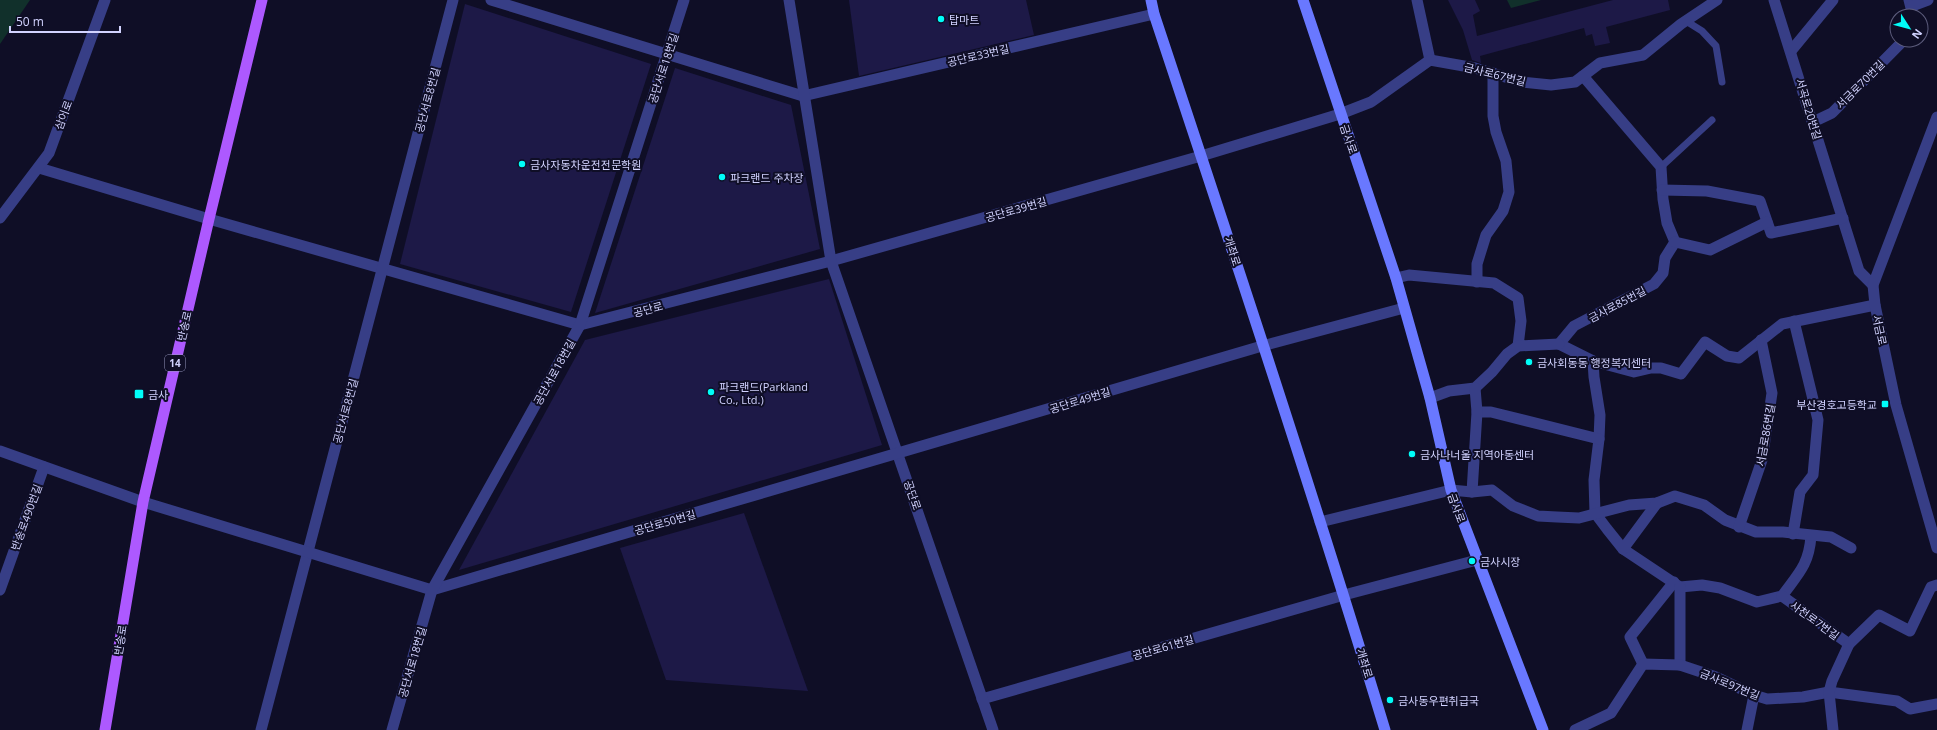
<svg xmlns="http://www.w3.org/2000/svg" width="1937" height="730" viewBox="0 0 1937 730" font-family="'Open Sans','Noto Sans KR',sans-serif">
	<rect width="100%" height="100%" fill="#0f0e26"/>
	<g fill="#11302b">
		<path d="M0 0H30L0 44Z"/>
		<path d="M1507 0H1541L1511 8Z"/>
	</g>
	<g fill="#1d1947">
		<path d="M849 0H1026L1034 35 859 76Z"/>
		<path d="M1448 0H1475L1480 11 1473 15 1477 36 1613 0H1668L1670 10 1606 27 1610 43 1595 46 1592 34 1586 36 1584 28 1480 56 1481 63 1472 60 1463 30Z"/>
		<path d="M465 4 651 64 571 312 400 264Z"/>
		<path d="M675 68 791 105 820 249 595 313Z"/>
		<path d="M829 279 882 445 459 570 585 340Z"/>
		<path d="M744 513 808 691 666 680 620 548Z"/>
	</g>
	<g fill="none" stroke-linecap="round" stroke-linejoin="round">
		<g stroke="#373e86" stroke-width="7">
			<path d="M1686 21 1702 31 1716 46 1722 82"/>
			<path d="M1661 167 1712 120"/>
		</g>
		<g stroke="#373e86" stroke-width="11">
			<path d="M491 0 803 96 1154 14"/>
			<path d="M1417 0 1430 60"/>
			<path d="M1774 0 1859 271 1873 285"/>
			<path d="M1909 0 1913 16"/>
			<path d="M1912 6 1928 0"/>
			<path d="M1791 51 1833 0"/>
			<path d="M1583 76 1661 167 1663 199 1667 223 1675 242"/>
			<path d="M1813 122 1832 113 1904 40"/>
			<path d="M39 168 209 219 580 325 831 261 1201 156 1340 114 1371 102 1430 60 1475 68 1522 82 1551 85 1575 82 1600 63 1643 55 1681 24 1717 0"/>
			<path d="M1662 190 1707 191 1760 201 1771 233 1843 218"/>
			<path d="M0 218 49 153 105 0"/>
			<path d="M1675 242 1665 258 1663 273 1654 284 1574 326 1559 344 1593 361 1594 377 1600 415 1599 439 1594 480 1595 513 1607 529 1623 549 1680 587 1702 585 1720 588 1757 602 1782 596C1798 574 1809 565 1811 536"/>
			<path d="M1675 242 1710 250 1767 222"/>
			<path d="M1396 278 1409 275 1494 283 1518 298 1521 321 1518 346"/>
			<path d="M1477 282V264L1486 235 1503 211 1509 192 1506 161 1496 132 1493 116V73"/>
			<path d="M1262 346 1404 308"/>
			<path d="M1593 361 1634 372 1651 368H1661L1681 374 1705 342 1727 356 1739 358 1782 324 1875 305"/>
			<path d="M1430 398 1449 391 1475 388 1492 372 1507 354 1518 346 1559 344"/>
			<path d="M1477 412H1491L1599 439"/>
			<path d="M0 451 143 502"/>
			<path d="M1472 492 1477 412 1475 388"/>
			<path d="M1320 522 1451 490 1472 492 1492 490 1513 506 1538 516 1557 517 1579 518 1629 505 1657 503 1675 496 1704 505 1725 520 1756 532H1783L1831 537 1851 548"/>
			<path d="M1739 527 1762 460 1772 393 1761 340"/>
			<path d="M1793 534 1800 492 1813 475 1818 420 1794 321"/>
			<path d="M1623 549 1657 503"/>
			<path d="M0 590 44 467"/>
			<path d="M1782 596 1849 644"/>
			<path d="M1643 664 1630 637 1674 582"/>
			<path d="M1680 665V587"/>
			<path d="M982 699 1344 595 1477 560"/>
			<path d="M261 730 453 0"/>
			<path d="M1575 730 1611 713 1643 664 1680 665 1716 677 1754 695 1767 699 1803 697 1829 692 1897 701 1910 709 1937 704"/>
			<path d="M1747 730 1754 695"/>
			<path d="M1833 730 1829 692 1832 681 1849 644 1879 615 1910 631 1931 587 1937 585"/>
		</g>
		<g stroke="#373e86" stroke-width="11">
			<path d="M789 0 831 261 993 730"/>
			<path d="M1937 117 1873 285 1875 305 1896 405 1937 548"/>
			<path d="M143 502 432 590 1262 346"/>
			<path d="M392 730 432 590 580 325 684 0"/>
		</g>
		<g stroke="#6978ff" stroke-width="11">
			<path d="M1151 0 1154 14C1233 252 1312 490 1385 730"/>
			<path d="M1303 0 1396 278 1430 398 1451 490 1543 730"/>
		</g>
		<path stroke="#ad59ff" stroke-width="11" d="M105 730 143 502 209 219 262 0"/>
	</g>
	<g fill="#00fdf8" stroke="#0f0e26" stroke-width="1.5">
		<circle cx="941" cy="19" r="4"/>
		<circle cx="522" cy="164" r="4"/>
		<circle cx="722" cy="177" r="4"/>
		<circle cx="1529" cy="362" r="4"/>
		<circle cx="711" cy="392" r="4"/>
		<rect x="134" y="389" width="10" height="10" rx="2"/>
		<rect x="1881" y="400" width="8" height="8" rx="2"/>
		<circle cx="1412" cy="454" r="4"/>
		<circle cx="1472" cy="561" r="4"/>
		<circle cx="1390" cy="700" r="4"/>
	</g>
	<g text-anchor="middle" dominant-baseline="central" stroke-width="4" stroke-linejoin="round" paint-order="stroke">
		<rect fill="#0f0e26" stroke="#9898be" stroke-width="1" x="165" y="355" width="20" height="16" rx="3"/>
		<g font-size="10" font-weight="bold" fill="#d2d3ff">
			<text x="175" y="363">14</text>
		</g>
		<g font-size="11" fill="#d2d3ff" stroke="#0f0e26" text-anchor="start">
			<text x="949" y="19">탑마트</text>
			<text x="530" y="164">금사자동차운전전문학원</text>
			<text x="730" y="177">파크랜드 주차장</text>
			<text x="1537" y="362">금사회동동 행정복지센터</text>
			<text x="719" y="386">파크랜드(Parkland<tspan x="719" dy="13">Co., Ltd.)</tspan></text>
			<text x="148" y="394">금사</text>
			<text x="1877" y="404" text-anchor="end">부산경호고등학교</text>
			<text x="1420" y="454">금사나너울 지역아동센터</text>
			<text x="1480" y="561">금사시장</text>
			<text x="1398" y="700">금사동우편취급국</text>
		</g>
		<g font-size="11" fill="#d2d3ff" stroke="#0f0e26">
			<text transform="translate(978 55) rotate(-13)">공단로33번길</text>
			<text transform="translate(663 68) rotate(-72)">공단서로18번길</text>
			<text transform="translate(1495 74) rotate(14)">금사로67번길</text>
			<text transform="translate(1860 84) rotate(-45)">서금로70번길</text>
			<text transform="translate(427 100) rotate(-75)">공단서로8번길</text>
			<text transform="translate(1809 109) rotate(73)">서곡로20번길</text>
			<text transform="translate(63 115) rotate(-70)">삼어로</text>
			<text transform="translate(1349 139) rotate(71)">금사로</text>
			<text transform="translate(1016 209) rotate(-16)">공단로39번길</text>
			<text transform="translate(1233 251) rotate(72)">개좌로</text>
			<text transform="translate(1617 304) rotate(-28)">금사로85번길</text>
			<text transform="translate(648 309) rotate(-15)">공단로</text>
			<text transform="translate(184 326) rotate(-77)">반송로</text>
			<text transform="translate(1880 330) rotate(78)">서금로</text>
			<text transform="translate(554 372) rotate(-61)">공단서로18번길</text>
			<text transform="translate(1080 400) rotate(-17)">공단로49번길</text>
			<text transform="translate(345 411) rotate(-75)">공단서로8번길</text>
			<text transform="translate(1765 435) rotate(-80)">서금로86번길</text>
			<text transform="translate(913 495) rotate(71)">공단로</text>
			<text transform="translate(1457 508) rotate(70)">금사로</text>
			<text transform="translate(26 517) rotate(-70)">반송로490번길</text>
			<text transform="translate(665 522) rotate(-16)">공단로50번길</text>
			<text transform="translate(1815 620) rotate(36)">사천로7번길</text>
			<text transform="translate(120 640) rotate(-81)">반송로</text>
			<text transform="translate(1163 647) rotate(-16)">공단로61번길</text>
			<text transform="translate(412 662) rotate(-74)">공단서로18번길</text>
			<text transform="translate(1365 663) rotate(73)">개좌로</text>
			<text transform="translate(1730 684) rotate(22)">금사로97번길</text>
		</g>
	</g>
	<g transform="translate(1909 28) rotate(126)"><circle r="19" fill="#0f0e26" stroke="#5d5d7d"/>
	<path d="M0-3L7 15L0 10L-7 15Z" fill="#00fdf8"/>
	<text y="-6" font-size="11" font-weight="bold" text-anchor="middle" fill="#d2d3ff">N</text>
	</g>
	<path d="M10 26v6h110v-6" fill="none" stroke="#d2d3ff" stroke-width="2"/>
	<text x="16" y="26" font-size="12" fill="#d2d3ff" stroke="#0f0e26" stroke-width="3" paint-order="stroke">50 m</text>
</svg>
